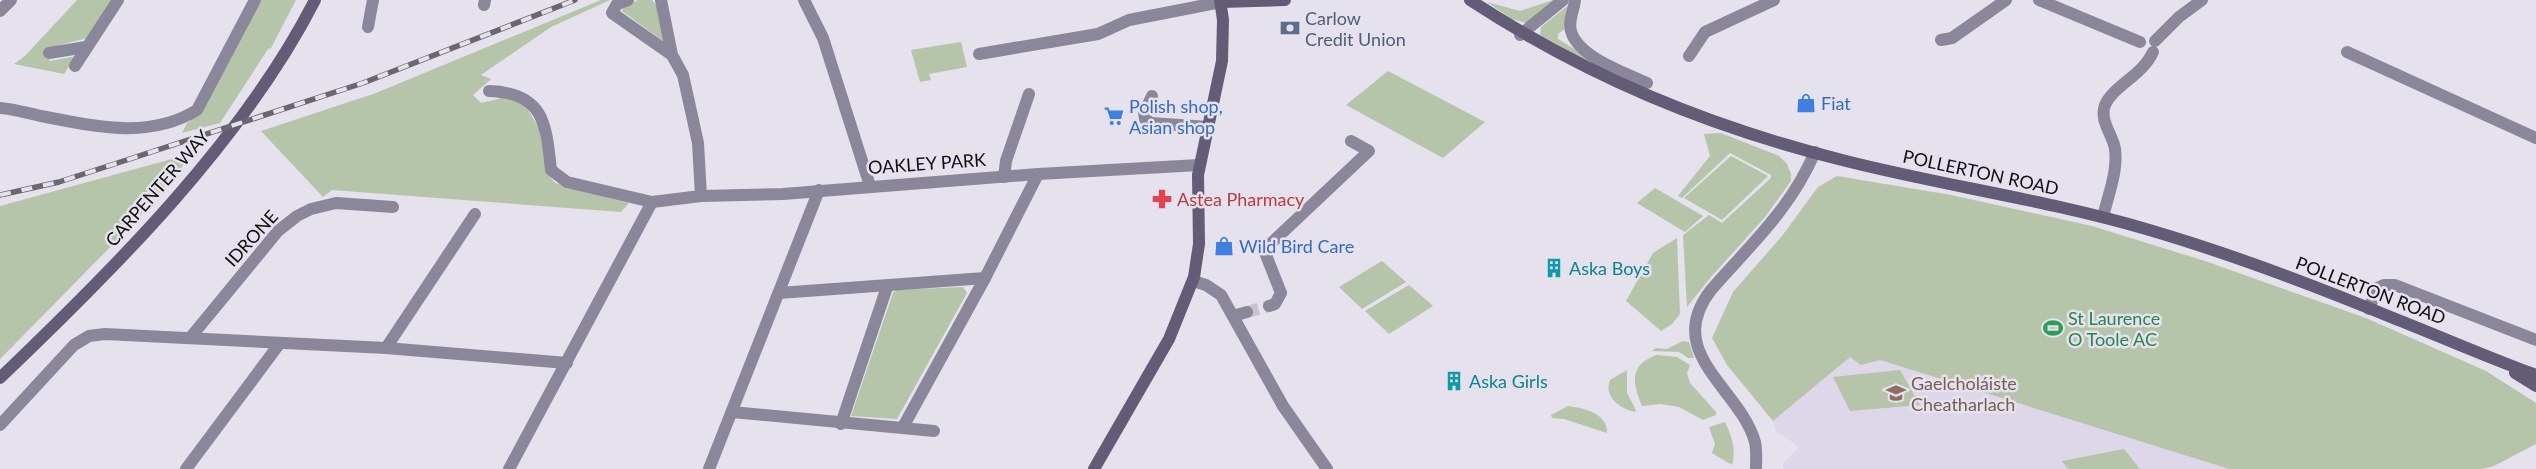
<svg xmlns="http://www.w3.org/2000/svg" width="2536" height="469" viewBox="0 0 2536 469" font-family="Lato,sans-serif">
	<rect width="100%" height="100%" fill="#e5e1ed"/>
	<path fill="#ded6e9" d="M1850 356 1861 365 1880 360 2229 469H1783V464L1799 447 1784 436 1777 434 1773 421Z"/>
	<g fill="#b6c4aa">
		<path d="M77 0H112L88 38 59 45 46 53 50 61 76 56 64 74 14 64 25 56Z"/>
		<path d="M260 0H296L271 48 268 49 220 123 182 133 187 123 200 112Z"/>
		<path d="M601 0H610L551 27 481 75 491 79 473 95 481 103 502 98 522 100 539 128 547 173 555 183 629 203 621 212 332 190 323 197 261 131 376 93Z"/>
		<path d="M638 0H652L657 6 667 44 622 11 623 8Z"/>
		<path d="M1553 0H1557L1526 23 1512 19 1487 2 1520 11Z"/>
		<path d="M1570 4 1566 28 1558 34V39L1594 61H1586L1540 35 1541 27Z"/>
		<path d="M961 42 967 67 929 74 931 80 920 82 911 50Z"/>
		<path d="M1388 71 1485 122 1443 158 1346 105Z"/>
		<path d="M1721 133 1779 156 1787 164 1791 174V181L1765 217 1711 277 1687 307 1683 235 1709 215 1722 223 1771 178V175L1730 153 1682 198 1678 196 1710 156 1704 134Z"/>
		<path d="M194 153 129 228 0 359V206Z"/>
		<path d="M1731 156 1768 176 1722 220 1684 198Z"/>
		<path d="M1837 176 1951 195 2092 226 2205 261 2366 318 2486 371 2536 403V444L2494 466 2482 469H2229L1880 360 1861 365 1850 357 1773 421 1727 365 1712 338 1733 292 1782 236 1818 187Z"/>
		<path d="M1655 188 1703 216 1685 232 1637 203Z"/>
		<path d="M1677 238 1680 314 1672 324 1661 331 1626 301 1653 253Z"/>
		<path d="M1382 261 1406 282 1362 309 1339 287Z"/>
		<path d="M1409 285 1433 306 1389 334 1365 311Z"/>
		<path d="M963 287 967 293 897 419 851 416 893 293 896 290Z"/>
		<path d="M1683 341 1689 342 1694 358H1688L1679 352 1652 351 1656 348 1667 349Z"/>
		<path d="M1656 355 1677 357 1690 365 1687 373 1690 383 1716 412V415L1703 420 1679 407 1661 404 1642 406C1633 383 1628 366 1656 355Z"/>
		<path d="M1627 370V393L1636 410 1635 412C1621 409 1603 397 1610 380Z"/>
		<path d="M1900 370 1920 405 1850 411 1833 377Z"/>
		<path d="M1568 406C1583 408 1608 413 1607 433L1564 419 1552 418 1551 415Z"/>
		<path d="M1725 422C1731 435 1737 450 1732 465L1712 453 1715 444 1709 427Z"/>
		<path d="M2124 449 2140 469H2068L2062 461Z"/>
	</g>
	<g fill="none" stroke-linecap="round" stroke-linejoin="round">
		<path stroke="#c5c2cc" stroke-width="12" stroke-dasharray="12 6" stroke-linecap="butt" d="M1247 312 1269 306"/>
		<g stroke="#8b879a" stroke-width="12">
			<path d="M628 0 617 4 612 13 672 55"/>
			<path d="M661 0 672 55 683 75 698 143 701 196"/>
			<path d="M804 0 823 38 870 186"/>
			<path d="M1575 0C1574 10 1568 21 1571 31 1578 57 1625 73 1647 83"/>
			<path d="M2039 0 2140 42"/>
			<path d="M484 5 485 0"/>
			<path d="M0 11 11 0"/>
			<path d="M368 27 373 0"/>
			<path d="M1520 35 1563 0"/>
			<path d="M1941 40 1952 38 2006 0"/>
			<path d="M2155 41 2179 17 2202 0"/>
			<path d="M2347 52 2536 138"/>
			<path d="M49 53 86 47"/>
			<path d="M979 54 1098 34 1129 20 1221 2"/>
			<path d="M1689 56 1705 32 1774 0"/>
			<path d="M75 66 118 0"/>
			<path d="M489 91C544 93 546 123 551 170L567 182 652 202 701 196 783 194 1038 174 1199 165"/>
			<path d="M1152 96 1144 113 1145 119 1151 123 1208 127"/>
			<path d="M0 108C14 109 27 113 41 116 94 126 148 140 197 110L255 0"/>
			<path d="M1004 177 1006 161 1029 94"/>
			<path d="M2103 217C2108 195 2118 172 2115 149 2113 135 2099 121 2105 105 2113 86 2142 76 2153 52"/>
			<path d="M1193 281 1206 285 1221 295 1283 406 1327 469"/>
			<path d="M779 293 985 278"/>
			<path d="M1269 306 1275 304 1281 293 1264 250 1369 151 1351 141"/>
			<path d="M2369 309 2377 288 2384 285H2395L2536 340"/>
			<path d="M1233 316 1247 312"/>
			<path d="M190 338 278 231 297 216 311 209 336 203 393 207"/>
			<path d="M386 348 475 214"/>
			<path d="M732 412 934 431"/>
			<path d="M841 424 887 287"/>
			<path d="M0 425 74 345 89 336 105 334 386 348 567 363"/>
			<path d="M903 427 985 278 1038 174"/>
			<path d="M186 469 280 343"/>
			<path d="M509 469 652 202"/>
			<path d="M709 469 819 190"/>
			<path d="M1756 469C1756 460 1757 451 1755 442 1740 388 1662 353 1711 290 1751 244 1790 210 1815 152"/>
		</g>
		<g stroke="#625c76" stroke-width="12">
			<path d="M1470 0C1588 77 1709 127 1846 161 1945 186 2047 200 2146 229 2232 254 2316 286 2398 320 2444 338 2489 358 2536 375"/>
			<path d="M1221 2 1285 0"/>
			<path d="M2515 373 2536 386"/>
			<path d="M0 378C114 269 243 141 315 0"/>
			<path d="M1094 469 1169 339 1194 277 1199 244 1198 175 1222 61 1223 20 1220 0"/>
		</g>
		<defs>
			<path id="rail" d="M0 195 59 182 363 83 575 0"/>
		</defs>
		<use href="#rail" stroke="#6a686f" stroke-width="5.5"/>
		<use href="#rail" stroke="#e5e1ed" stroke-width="4" stroke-dasharray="11" stroke-linecap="butt"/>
	</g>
	<defs>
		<symbol id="bank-bare" viewBox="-9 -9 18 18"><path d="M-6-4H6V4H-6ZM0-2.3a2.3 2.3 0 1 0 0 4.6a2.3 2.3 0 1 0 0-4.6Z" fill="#5c6f8a" stroke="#e5e1ed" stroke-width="2.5" paint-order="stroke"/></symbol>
		<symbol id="shop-bare" viewBox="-9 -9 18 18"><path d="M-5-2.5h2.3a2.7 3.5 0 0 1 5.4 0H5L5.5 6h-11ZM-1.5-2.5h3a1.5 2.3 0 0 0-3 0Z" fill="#3f7fe0" stroke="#e5e1ed" stroke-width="2.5" paint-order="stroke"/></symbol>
		<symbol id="supermarket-bare" viewBox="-9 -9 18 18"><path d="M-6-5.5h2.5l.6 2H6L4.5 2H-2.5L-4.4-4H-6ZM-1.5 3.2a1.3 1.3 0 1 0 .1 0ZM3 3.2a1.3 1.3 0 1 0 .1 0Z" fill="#3f7fe0" stroke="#e5e1ed" stroke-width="2.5" paint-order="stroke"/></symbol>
		<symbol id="pharmacy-bare" viewBox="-9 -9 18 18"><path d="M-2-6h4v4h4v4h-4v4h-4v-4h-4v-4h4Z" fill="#e0444e" stroke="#e5e1ed" stroke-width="2.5" paint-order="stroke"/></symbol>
		<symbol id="building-bare" viewBox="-9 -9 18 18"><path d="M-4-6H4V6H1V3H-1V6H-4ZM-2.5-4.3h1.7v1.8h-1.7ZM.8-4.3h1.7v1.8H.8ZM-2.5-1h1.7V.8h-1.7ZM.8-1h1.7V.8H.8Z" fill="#0f9aa8" stroke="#e5e1ed" stroke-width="2.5" paint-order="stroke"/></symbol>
		<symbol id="stadium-bare" viewBox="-9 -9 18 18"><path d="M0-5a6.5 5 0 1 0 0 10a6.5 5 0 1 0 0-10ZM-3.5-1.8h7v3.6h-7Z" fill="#2e9e5b" stroke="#e5e1ed" stroke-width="2.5" paint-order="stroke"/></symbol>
		<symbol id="school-bare" viewBox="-9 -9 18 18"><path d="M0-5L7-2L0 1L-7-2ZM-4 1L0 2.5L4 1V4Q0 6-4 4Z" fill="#8d6e63" stroke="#e5e1ed" stroke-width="2.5" paint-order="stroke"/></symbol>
	</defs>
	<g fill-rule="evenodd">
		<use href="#bank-bare" x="1276" y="14" width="28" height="28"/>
		<use href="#shop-bare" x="1792" y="89" width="28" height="28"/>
		<use href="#supermarket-bare" x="1100" y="102" width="28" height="28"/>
		<use href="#pharmacy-bare" x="1148" y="185" width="28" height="28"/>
		<use href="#shop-bare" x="1210" y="232" width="28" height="28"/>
		<use href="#building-bare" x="1540" y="254" width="28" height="28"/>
		<use href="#stadium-bare" x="2039" y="314" width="28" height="28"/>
		<use href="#building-bare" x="1440" y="367" width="28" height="28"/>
		<use href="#school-bare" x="1882" y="379" width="28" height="28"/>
	</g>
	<g text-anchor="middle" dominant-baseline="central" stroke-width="5" stroke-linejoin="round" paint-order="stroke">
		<g font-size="18" fill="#4e5e75" stroke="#e5e1ed" text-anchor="start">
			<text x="1305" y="18">Carlow<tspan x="1305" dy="21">Credit Union</tspan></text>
		</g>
		<g font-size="18" fill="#366cbe" stroke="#e5e1ed" text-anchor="start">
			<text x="1821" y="103">Fiat</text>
			<text x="1129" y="106">Polish shop,<tspan x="1129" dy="21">Asian shop</tspan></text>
			<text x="1239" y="246">Wild Bird Care</text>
		</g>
		<g font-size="18" fill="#100f13" stroke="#e5e1ed">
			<text transform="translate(927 163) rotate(-4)">OAKLEY PARK</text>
			<text transform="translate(1981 172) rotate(12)">POLLERTON ROAD</text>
			<text transform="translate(157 188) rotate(-49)">CARPENTER WAY</text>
			<text transform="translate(251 238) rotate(-48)">IDRONE</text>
			<text transform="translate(2371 290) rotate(21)">POLLERTON ROAD</text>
		</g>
		<g font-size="18" fill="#be3a42" stroke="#e5e1ed" text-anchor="start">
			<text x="1177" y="199">Astea Pharmacy</text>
		</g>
		<g font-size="18" fill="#0d838f" stroke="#e5e1ed" text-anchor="start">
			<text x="1569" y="268">Aska Boys</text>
			<text x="1469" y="381">Aska Girls</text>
		</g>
		<g font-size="18" fill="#27864d" stroke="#e5e1ed" text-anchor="start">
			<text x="2068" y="318">St Laurence<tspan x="2068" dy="21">O Toole AC</tspan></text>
		</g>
		<g font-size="18" fill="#785e54" stroke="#e5e1ed" text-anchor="start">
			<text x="1911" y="383">Gaelcholáiste<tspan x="1911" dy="21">Cheatharlach</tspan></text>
		</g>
	</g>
</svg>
